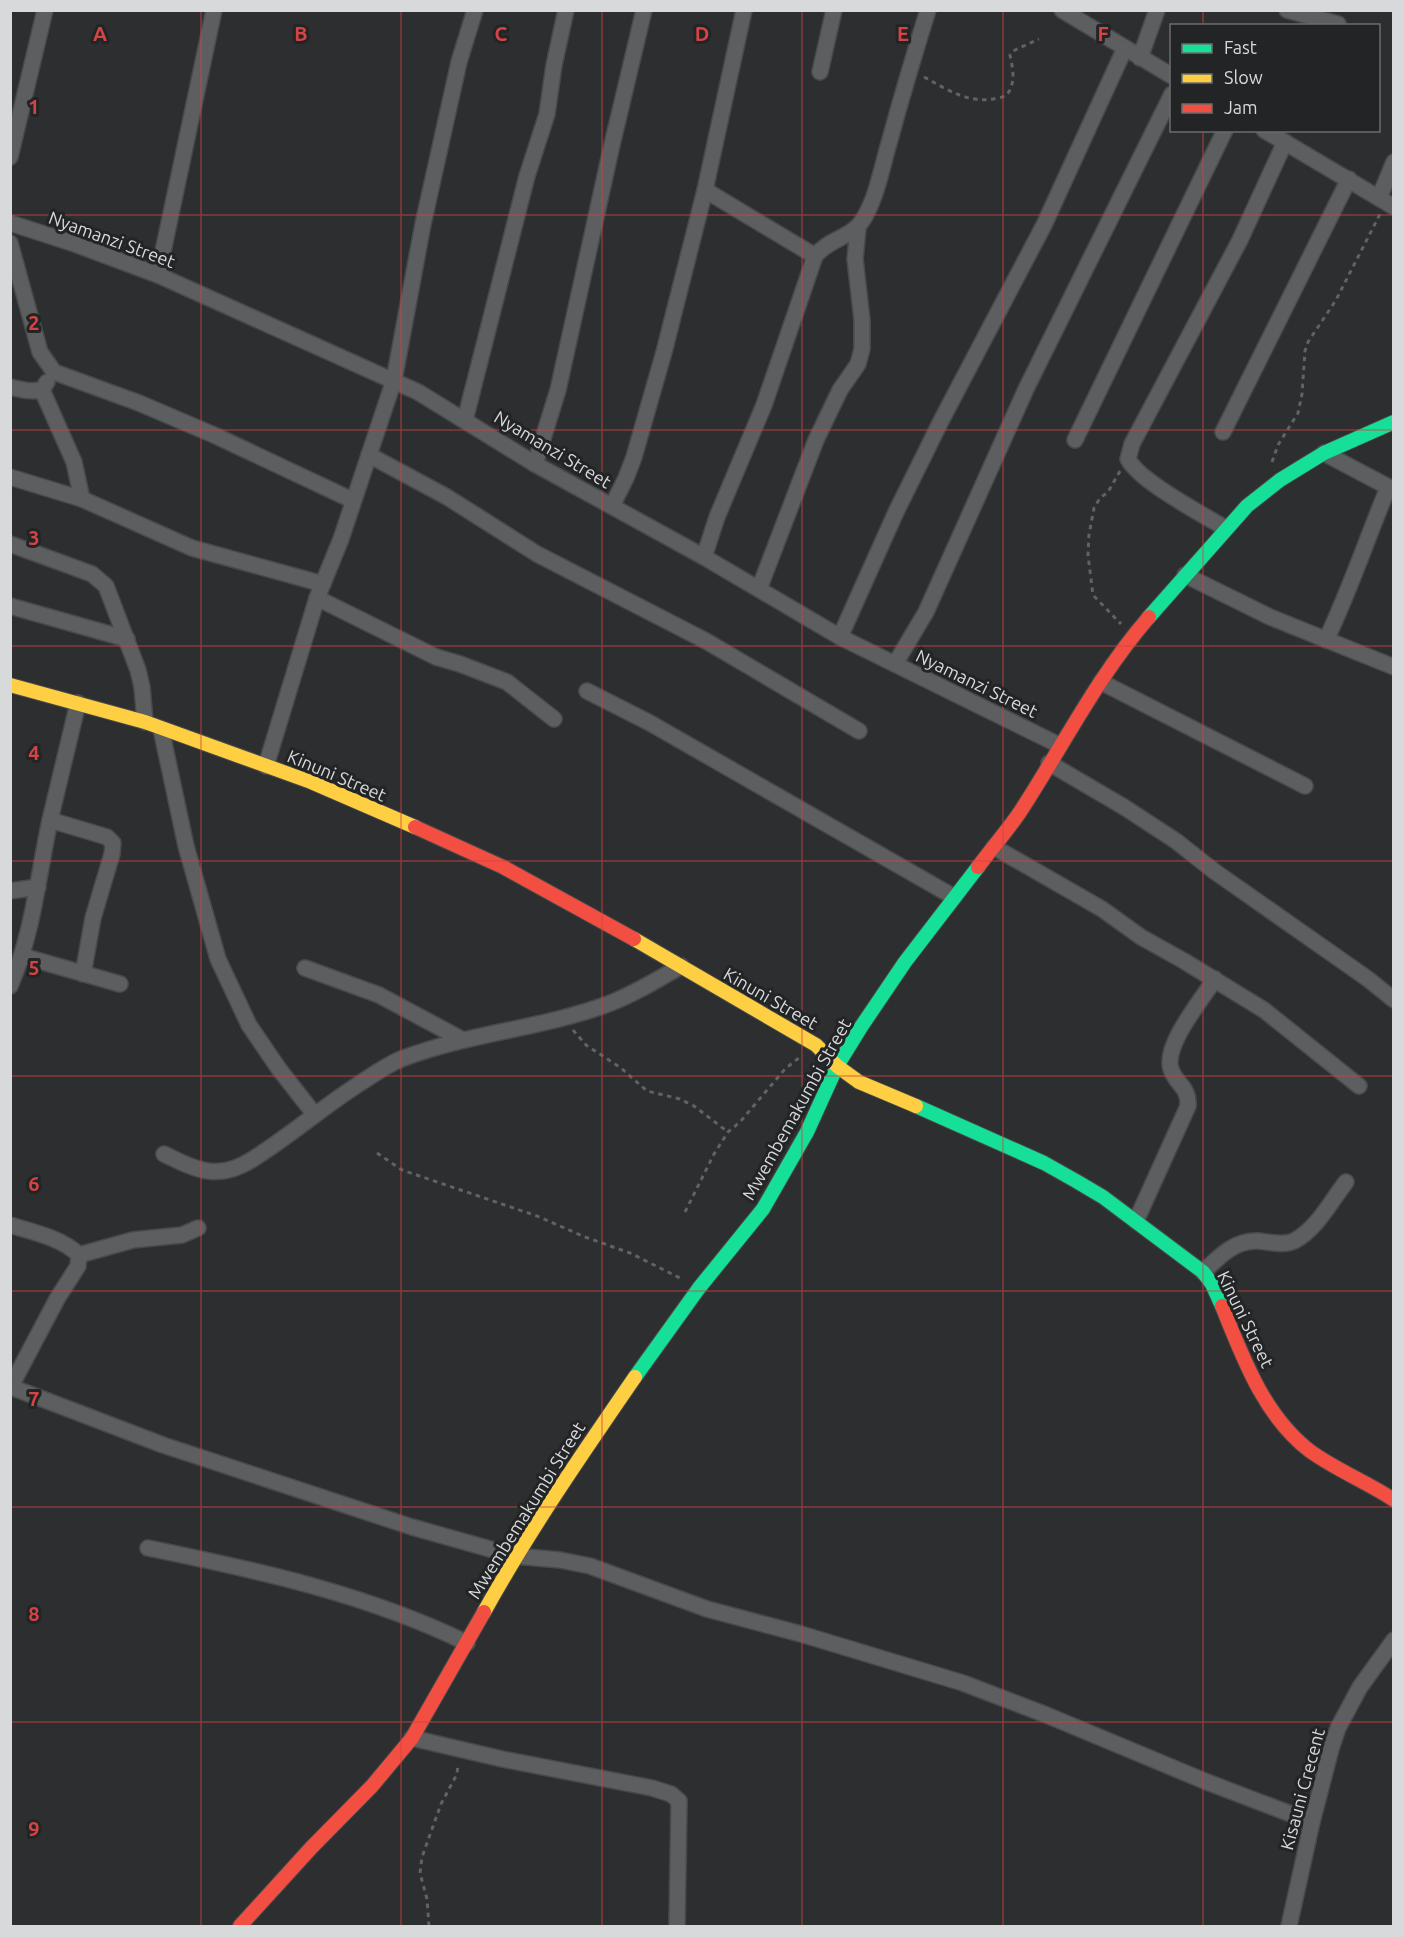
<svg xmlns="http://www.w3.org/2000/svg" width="1404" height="1937" viewBox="0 0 1404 1937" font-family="Ubuntu,sans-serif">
	<rect width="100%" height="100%" fill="#2c2e2f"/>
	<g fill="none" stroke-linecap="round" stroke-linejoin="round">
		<defs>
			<g id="street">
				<path d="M1062 10 1172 76"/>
				<path d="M1287 10 1338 24"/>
				<path d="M1140 58 1157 10"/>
				<path d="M820 72 834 10"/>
				<path d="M1264 130 1394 207"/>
				<path d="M10 157 45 10"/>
				<path d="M705 190 815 256"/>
				<path d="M1379 198 1394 162"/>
				<path d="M10 223 72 243 158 275 418 392 535 464 704 557 840 637 1059 745"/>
				<path d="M10 243 40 352 54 372 139 403 214 435 352 500"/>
				<path d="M158 275 214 10"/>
				<path d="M10 387C22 390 30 392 42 390L47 382"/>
				<path d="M42 390 74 462 82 499"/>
				<path d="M465 420 527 176 547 114 554 65 566 10"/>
				<path d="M1223 432 1349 179"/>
				<path d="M1075 440 1225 130"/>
				<path d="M1324 453 1394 490"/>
				<path d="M369 455 447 497 537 554 706 641 859 731"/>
				<path d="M535 464 558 390 611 149 644 10"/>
				<path d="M10 477 82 499 192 548 323 584"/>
				<path d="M612 506 626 478 634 457 664 352 705 190 744 10"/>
				<path d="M1225 528C1202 514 1139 481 1128 459L1132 444 1240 240 1285 142"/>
				<path d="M10 544 92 574 106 586 138 670 142 687 145 722"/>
				<path d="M704 557 717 517 764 405 815 256C829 238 853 238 864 218 877 196 882 167 889 143 901 99 914 55 928 10"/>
				<path d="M1185 575 1270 617 1394 667"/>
				<path d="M759 589 816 440 840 390 858 364 862 349V320L855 259 858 228"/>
				<path d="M317 598 436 657 460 664 507 682 554 719"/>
				<path d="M10 606 127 639"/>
				<path d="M840 637 896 512 942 419 1044 225 1125 48"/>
				<path d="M1326 640C1350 590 1367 538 1388 488"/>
				<path d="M895 664 926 612 1026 389 1172 94"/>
				<path d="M1101 682 1305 786"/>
				<path d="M587 691 650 723 954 897"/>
				<path d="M161 729 186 846 218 959 249 1025 279 1069 315 1115"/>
				<path d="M1049 763 1124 807 1176 841 1214 871 1368 979 1394 1000"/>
				<path d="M266 766 317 598 341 539 394 380 423 224 459 62 475 10"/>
				<path d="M50 820 107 837 113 843 112 854 93 918 83 974"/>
				<path d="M994 847 1102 909 1141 937 1184 961 1264 1010 1359 1086"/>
				<path d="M10 891 38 887"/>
				<path d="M22 956 120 984"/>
				<path d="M305 968 379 995 463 1040"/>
				<path d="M10 986C33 934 38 876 50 820 59 781 69 742 78 703"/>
				<path d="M164 1154C198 1171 219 1181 253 1159 291 1135 324 1106 362 1082 374 1074 387 1065 401 1059 468 1033 541 1029 608 1004 634 994 657 980 681 966"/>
				<path d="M1136 1221 1188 1106C1189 1086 1176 1085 1171 1069 1163 1046 1202 999 1215 979"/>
				<path d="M10 1225C33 1232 62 1238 79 1255L78 1266 57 1299 10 1388"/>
				<path d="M79 1255 133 1240 182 1235 198 1228"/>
				<path d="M1203 1272C1219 1257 1234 1240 1258 1241 1270 1242 1283 1246 1294 1241 1317 1229 1331 1201 1346 1182"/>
				<path d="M11 1387 163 1445 412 1527 515 1556 560 1560 590 1566 707 1609 801 1634 963 1683 1044 1714 1207 1782 1312 1822"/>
				<path d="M148 1548C256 1570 367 1594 467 1643"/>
				<path d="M412 1738 502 1759 652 1788 671 1794 679 1801 677 1926"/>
				<path d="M1289 1926 1312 1822 1331 1749 1338 1728 1360 1687 1394 1640"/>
			</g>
			<g id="fast">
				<path d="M1149 617 1247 506 1280 480 1324 453 1394 422"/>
				<path d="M916 1106 1044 1163 1076 1181 1103 1197 1203 1272 1212 1284 1222 1306"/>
				<path d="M635 1377 699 1288 763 1209 807 1132 837 1066 861 1027 905 962 978 867"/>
			</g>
			<g id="slow">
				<path d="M10 685 145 722 311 782 415 827"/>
				<path d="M634 939 816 1045 837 1066 859 1082 916 1106"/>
				<path d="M484 1612C529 1531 582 1454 635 1377"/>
			</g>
			<g id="jam">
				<path d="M415 827 503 867 634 939"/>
				<path d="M978 867C992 848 1007 831 1020 812 1063 746 1097 677 1149 617"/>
				<path d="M1222 1306C1243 1358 1264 1416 1310 1451 1336 1470 1367 1482 1394 1500"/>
				<path d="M240 1926 311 1848 372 1786 412 1738 484 1612"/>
			</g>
		</defs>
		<use href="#street" stroke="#48494a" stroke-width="18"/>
		<use href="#fast" stroke="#48494a" stroke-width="16"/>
		<use href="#slow" stroke="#48494a" stroke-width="16"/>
		<use href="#jam" stroke="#48494a" stroke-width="16"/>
		<g stroke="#616263" stroke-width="3" stroke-dasharray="4.5 4.5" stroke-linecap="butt">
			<path d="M924 77C948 90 970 105 998 98 1005 97 1009 94 1011 87 1015 77 1012 65 1010 55L1015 50 1039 39"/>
			<path d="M1272 462 1278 445 1298 413 1302 394 1305 351 1308 342 1336 300 1380 214"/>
			<path d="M1120 471 1108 492 1100 498 1094 508 1089 535 1088 555 1093 595 1121 624"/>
			<path d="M573 1030 586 1045 621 1068 647 1091 680 1099 694 1106 728 1132"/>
			<path d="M377 1153 402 1170 537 1216 585 1237 630 1253 682 1279"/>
			<path d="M685 1212 714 1154 728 1132 740 1122 785 1069 800 1057"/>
			<path d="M429 1926 427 1899 420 1873 422 1857 441 1804 457 1774 458 1764"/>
		</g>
		<use href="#street" stroke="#5d5e5f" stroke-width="15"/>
		<use href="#fast" stroke="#16e098" stroke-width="14"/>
		<use href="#slow" stroke="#ffcf43" stroke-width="14"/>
		<use href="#jam" stroke="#f24e42" stroke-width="14"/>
	</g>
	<path fill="none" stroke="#d64343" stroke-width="1.5" stroke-opacity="0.55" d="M201 10V1926M401 10V1926M602 10V1926M802 10V1926M1003 10V1926M1203 10V26M1203 130V1926M10 215H1394M10 430H1394M10 646H1394M10 861H1394M10 1076H1394M10 1291H1394M10 1507H1394M10 1722H1394"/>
	<g text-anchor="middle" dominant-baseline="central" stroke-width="6" stroke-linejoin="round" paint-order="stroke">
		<g font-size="18" fill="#d8d9da" stroke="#222426">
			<text transform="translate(112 239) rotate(20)">Nyamanzi Street</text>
			<text transform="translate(553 449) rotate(31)">Nyamanzi Street</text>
			<text transform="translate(977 683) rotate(26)">Nyamanzi Street</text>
			<text transform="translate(337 775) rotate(23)">Kinuni Street</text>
			<text transform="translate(771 998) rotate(30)">Kinuni Street</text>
			<text transform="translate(796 1109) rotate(-61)">Mwembemakumbi Street</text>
			<text transform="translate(1246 1319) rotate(64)">Kinuni Street</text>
			<text transform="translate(526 1510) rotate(-58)">Mwembemakumbi Street</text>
			<text transform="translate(1302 1789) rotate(-75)">Kisauni Crecent</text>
		</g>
	</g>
	<g font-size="20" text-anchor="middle" font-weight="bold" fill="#d64343" stroke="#222426" stroke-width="6" stroke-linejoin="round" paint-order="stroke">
		<text x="100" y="41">A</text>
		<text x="301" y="41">B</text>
		<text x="501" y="41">C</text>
		<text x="702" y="41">D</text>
		<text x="903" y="41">E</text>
		<text x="1103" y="41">F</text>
		<text x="34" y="114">1</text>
		<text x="34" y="330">2</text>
		<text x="34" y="545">3</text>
		<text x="34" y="760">4</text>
		<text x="34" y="975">5</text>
		<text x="34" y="1191">6</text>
		<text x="34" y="1406">7</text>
		<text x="34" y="1621">8</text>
		<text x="34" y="1836">9</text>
	</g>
	<rect width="1404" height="1937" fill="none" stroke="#d8d9da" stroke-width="24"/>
	<rect x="1170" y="24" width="210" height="108" fill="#222426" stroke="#6b6c6e" stroke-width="1.5"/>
	<rect x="1182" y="44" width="30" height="9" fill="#16e098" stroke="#6b6c6e" stroke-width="1.5"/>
	<text x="1224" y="54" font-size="18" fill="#d8d9da">Fast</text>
	<rect x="1182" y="74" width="30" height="9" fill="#ffcf43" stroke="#6b6c6e" stroke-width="1.5"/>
	<text x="1224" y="84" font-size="18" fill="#d8d9da">Slow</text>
	<rect x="1182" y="104" width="30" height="9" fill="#f24e42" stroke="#6b6c6e" stroke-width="1.5"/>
	<text x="1224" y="114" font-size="18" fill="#d8d9da">Jam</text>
</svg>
